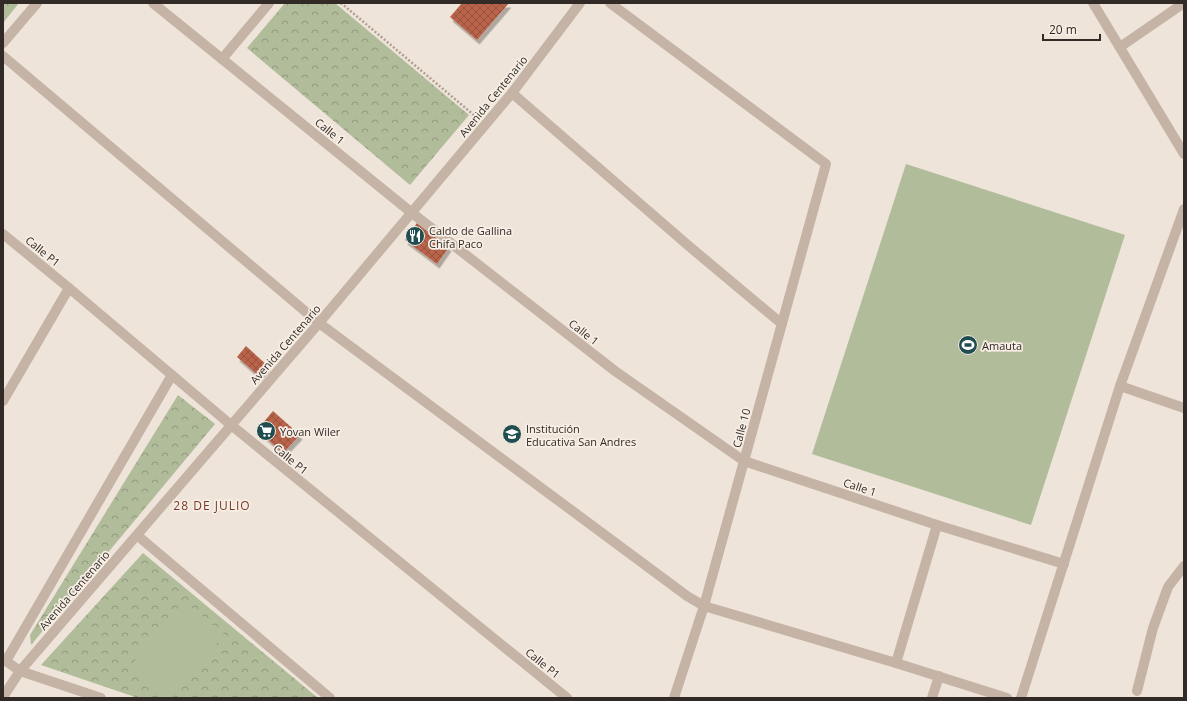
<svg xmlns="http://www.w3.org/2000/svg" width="1187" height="701" viewBox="0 0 1187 701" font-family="'Open Sans',sans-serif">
	<defs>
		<pattern id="forest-crowns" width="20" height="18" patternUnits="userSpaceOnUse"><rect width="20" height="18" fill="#b1bc9b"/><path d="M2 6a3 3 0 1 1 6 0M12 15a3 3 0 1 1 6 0" fill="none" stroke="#91997e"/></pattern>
		<pattern id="building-cross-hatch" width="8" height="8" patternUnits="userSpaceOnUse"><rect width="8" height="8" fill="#ba644b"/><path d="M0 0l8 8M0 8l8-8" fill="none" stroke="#98533e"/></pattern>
		<filter id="shadow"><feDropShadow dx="2.5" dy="4.5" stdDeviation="0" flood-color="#0004"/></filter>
	</defs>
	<rect width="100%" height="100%" fill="#eee4d9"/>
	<g fill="url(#forest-crowns)">
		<path d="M3 3H19L3 23Z"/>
		<path d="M285 3H335L469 115 410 185 247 48Z"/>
		<path d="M178 395 215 424 31 645 30 635Z"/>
		<path d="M143 553 318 698H138L41 665Z"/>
	</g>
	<g fill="#b1bc9b">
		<path d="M906 164 1125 235 1031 525 812 454Z"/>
		<path d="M184 601 224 634 172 698H164L128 669Z"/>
	</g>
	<g fill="url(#building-cross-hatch)" filter="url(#shadow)">
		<path d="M462 3H509L477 40 450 17Z"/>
		<path d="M417 223 449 247 437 264 405 240Z"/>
		<path d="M246 346 268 366 259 376 237 357Z"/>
		<path d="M273 411 300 435 283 453 257 430Z"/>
	</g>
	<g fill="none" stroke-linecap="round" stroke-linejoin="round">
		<path stroke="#b09e91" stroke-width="2.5" stroke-dasharray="2 2" stroke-linecap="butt" d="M341 3 475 116"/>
		<g stroke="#c5b4a6" stroke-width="10">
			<path d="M153 3 412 213 615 371 744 461 937 525 1064 564"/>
			<path d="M610 3 826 164 704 606 674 698"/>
			<path d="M1093 3 1184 154"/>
			<path d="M3 43 37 3"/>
			<path d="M1120 47 1184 3"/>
			<path d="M3 56 319 323 687 596 704 606 896 663 1007 698"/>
			<path d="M222 59 269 3"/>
			<path d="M512 93 690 247 782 324"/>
			<path d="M3 234 69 288 231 425 567 698"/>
			<path d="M1120 386 1184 408"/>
			<path d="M3 401 69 288"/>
			<path d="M138 536 330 698"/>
			<path d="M3 659 20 671 101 698"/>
			<path d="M6 661 172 375"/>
			<path d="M896 663 937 525"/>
			<path d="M1137 691 1153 628 1168 587 1184 566"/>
			<path d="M3 697 20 671 319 323 485 125 512 93 580 3"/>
			<path d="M932 698 939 676"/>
			<path d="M1021 698 1120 386 1184 209"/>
		</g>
	</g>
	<defs>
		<symbol id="restaurant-disc" viewBox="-11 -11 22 22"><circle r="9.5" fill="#204d4f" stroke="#f7eee5"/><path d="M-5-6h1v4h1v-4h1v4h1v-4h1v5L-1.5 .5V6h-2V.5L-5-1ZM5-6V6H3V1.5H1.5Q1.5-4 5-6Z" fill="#fff"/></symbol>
		<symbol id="stadium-disc" viewBox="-11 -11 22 22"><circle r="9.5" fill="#204d4f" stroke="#f7eee5"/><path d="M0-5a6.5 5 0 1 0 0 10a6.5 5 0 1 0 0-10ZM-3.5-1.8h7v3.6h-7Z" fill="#fff"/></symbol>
		<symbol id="supermarket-disc" viewBox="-11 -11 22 22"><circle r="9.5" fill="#204d4f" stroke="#f7eee5"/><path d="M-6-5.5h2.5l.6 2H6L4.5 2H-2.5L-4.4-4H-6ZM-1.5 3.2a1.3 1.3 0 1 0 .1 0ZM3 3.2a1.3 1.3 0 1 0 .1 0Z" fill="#fff"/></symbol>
		<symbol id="school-disc" viewBox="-11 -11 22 22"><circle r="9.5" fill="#204d4f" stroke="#f7eee5"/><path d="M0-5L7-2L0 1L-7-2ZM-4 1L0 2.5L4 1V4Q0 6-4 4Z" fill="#fff"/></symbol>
	</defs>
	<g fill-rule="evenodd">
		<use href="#restaurant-disc" x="404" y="225" width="22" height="22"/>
		<use href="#stadium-disc" x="957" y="334" width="22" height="22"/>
		<use href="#supermarket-disc" x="255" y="420" width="22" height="22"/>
		<use href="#school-disc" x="501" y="423" width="22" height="22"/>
	</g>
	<g text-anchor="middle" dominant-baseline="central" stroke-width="3.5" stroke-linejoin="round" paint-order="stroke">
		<g font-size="11" fill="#322a26" stroke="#f7eee5">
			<text transform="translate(493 96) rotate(-51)">Avenida Centenario</text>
			<text transform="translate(330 131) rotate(39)">Calle 1</text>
			<text transform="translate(43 251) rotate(39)">Calle P1</text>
			<text transform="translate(584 332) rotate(38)">Calle 1</text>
			<text transform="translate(285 344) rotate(-49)">Avenida Centenario</text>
			<text transform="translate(741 428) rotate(-75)">Calle 10</text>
			<text transform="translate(291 459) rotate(39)">Calle P1</text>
			<text transform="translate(860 487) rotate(18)">Calle 1</text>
			<text transform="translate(74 590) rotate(-49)">Avenida Centenario</text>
			<text transform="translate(543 663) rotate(39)">Calle P1</text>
		</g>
		<g font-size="11" fill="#322a26" stroke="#f7eee5" text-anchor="start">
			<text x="429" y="230">Caldo de Gallina<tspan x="429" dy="13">Chifa Paco</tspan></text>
			<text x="982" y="345">Amauta</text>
			<text x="526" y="428">Institución<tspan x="526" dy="13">Educativa San Andres</tspan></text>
			<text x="280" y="431">Yovan Wiler</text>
		</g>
		<g font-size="12" letter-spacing="1" fill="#793927" stroke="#f7eee5">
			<text x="212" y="505">28 DE JULIO</text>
		</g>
	</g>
	<rect width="1187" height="701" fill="none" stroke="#322a26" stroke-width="8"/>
	<path d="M1043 34v6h57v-6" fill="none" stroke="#322a26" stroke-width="2"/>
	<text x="1049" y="34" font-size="12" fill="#322a26" stroke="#f7eee5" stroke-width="3" paint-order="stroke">20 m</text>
</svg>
